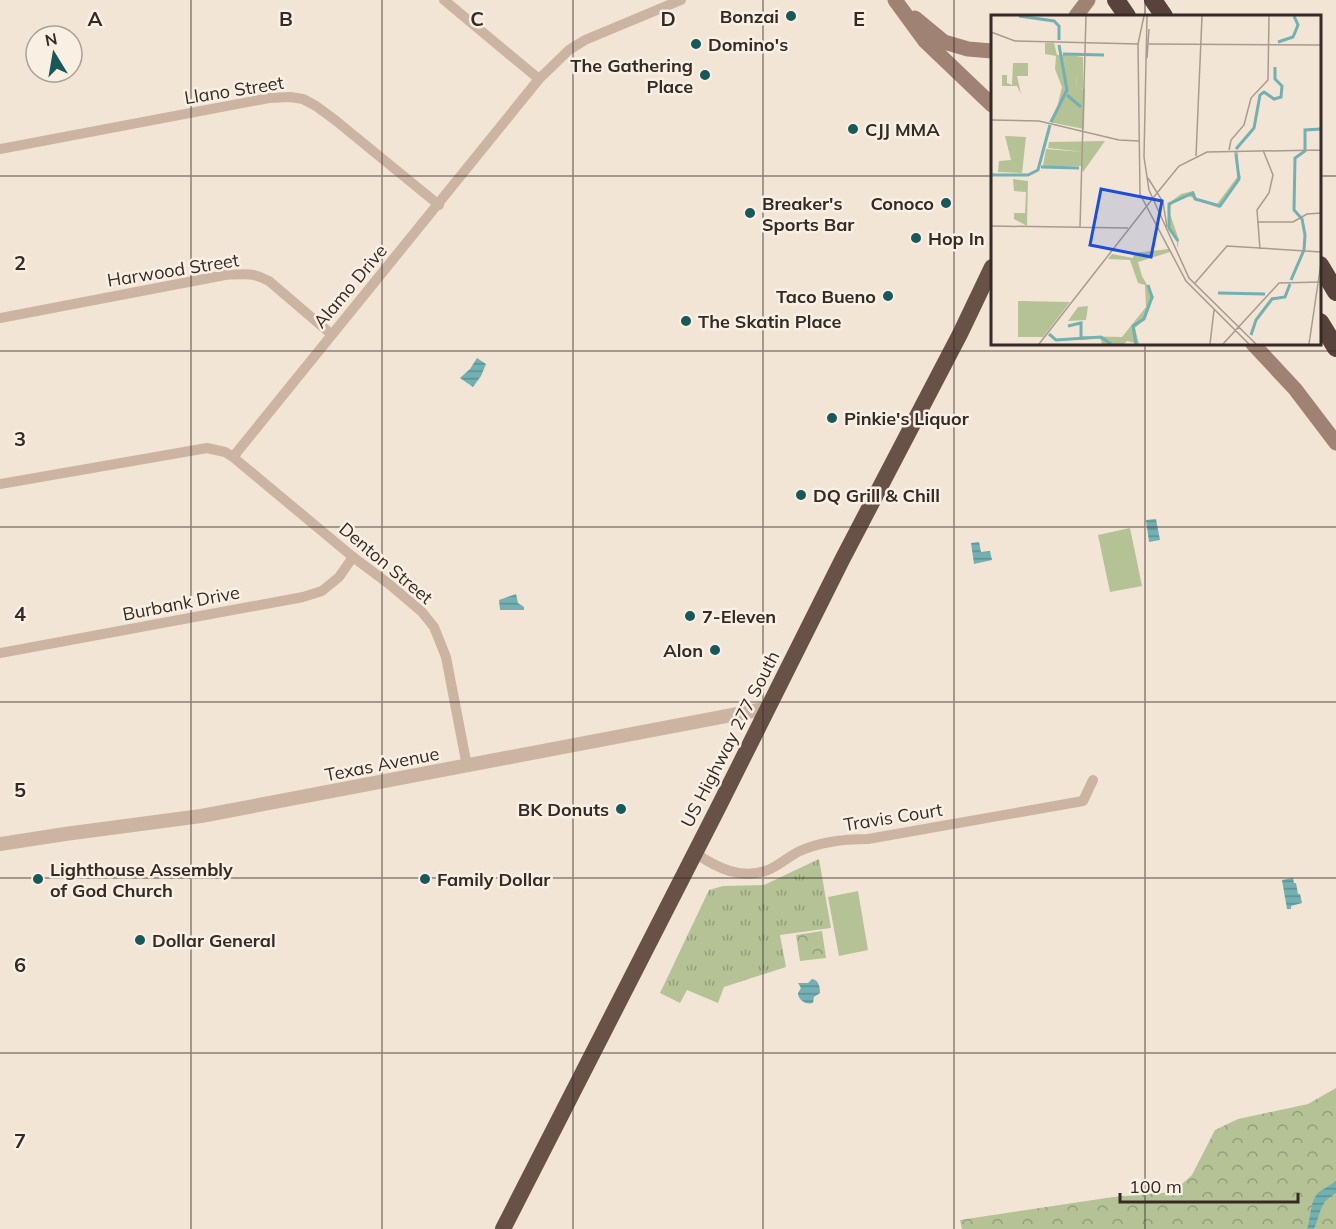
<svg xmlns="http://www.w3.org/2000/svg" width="1336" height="1229" viewBox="0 0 1336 1229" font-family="Mulish,sans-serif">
	<defs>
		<pattern id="grass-tufts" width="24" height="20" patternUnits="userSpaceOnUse" patternTransform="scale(1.5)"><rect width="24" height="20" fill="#b4c296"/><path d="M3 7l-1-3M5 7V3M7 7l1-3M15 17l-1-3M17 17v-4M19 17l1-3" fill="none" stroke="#939e7a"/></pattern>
		<pattern id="forest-crowns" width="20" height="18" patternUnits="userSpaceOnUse" patternTransform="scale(1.5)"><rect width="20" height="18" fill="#b4c296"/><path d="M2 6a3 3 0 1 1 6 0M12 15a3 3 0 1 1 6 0" fill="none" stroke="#939e7a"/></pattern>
		<pattern id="water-rules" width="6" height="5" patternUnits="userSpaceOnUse" patternTransform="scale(1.5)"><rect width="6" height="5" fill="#73b0b2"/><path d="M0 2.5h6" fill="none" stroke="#5f8f91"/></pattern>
	</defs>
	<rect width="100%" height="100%" fill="#f3e5d6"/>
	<path fill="url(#grass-tufts)" d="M819 859 831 928 780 935 786 967 724 987 718 1003 687 990 680 1003 660 993 709 890 723 886 764 885Z"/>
	<g fill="url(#forest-crowns)">
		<path d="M822 931 826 958 800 961 796 935Z"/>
		<path d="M1336 1088V1229H962L960 1220 1113 1197 1173 1192 1192 1175 1215 1130 1238 1119 1308 1104Z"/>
	</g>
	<g fill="#b4c296">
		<path d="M1130 528 1142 586 1110 592 1098 535Z"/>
		<path d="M858 891 868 950 839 956 828 897Z"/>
	</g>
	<g fill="url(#water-rules)">
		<path d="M477 358 486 364 481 376 473 387 460 378 470 369Z"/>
		<path d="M1156 519 1160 540 1149 542 1146 520Z"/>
		<path d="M979 542 981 552 990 551 992 560 974 564 971 543Z"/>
		<path d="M516 594 518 603 524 607V610H500L499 600Z"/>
		<path d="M1293 878 1294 883H1296L1298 894H1300L1302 903 1291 906V909H1287L1282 880Z"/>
		<path d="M812 979C819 980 820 987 820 993L814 997 813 1003C806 1005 798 1000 798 993L801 988 798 983H808Z"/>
		<path d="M1336 1181V1193C1318 1204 1322 1211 1314 1229H1307C1311 1218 1310 1200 1319 1192 1324 1188 1331 1185 1336 1181Z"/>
	</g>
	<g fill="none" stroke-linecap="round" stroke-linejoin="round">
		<g stroke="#cbb4a2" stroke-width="10">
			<path d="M444 0 539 79"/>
			<path d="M0 149 269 98 290 97 303 99 316 106 335 120 439 205"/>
			<path d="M0 318 225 275C243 274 253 272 269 281L331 334"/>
			<path d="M233 457 353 557 389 584 422 612 434 627 446 657 467 766"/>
			<path d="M0 484 207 448 225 452 233 457 539 79 569 50 585 40 681 0"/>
			<path d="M0 653 303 597 322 591 339 577 353 557"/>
			<path d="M695 853C717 868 741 880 768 870 780 865 789 856 800 851 820 842 847 839 868 839L1083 801 1093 780"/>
		</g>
		<path stroke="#cbb4a2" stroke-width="14" d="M0 844 65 834 201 816 768 708"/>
		<g stroke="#9f8273" stroke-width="15">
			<path d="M895 0 925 41 992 105"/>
			<path d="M1076 16 1088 0"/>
			<path d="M915 18 944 42 968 49 992 51"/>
			<path d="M1253 344 1295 389 1336 443"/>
		</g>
		<path stroke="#685248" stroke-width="16" d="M503 1229 720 804 842 560 960 334 992 267"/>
		<g stroke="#57433b" stroke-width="18">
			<path d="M1320 265 1336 292"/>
			<path d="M1320 322 1336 348"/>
		</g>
		<g stroke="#57433b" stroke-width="18">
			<path d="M1116 0 1127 16"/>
			<path d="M1153 0 1164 16"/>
		</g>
	</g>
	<path fill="none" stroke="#352a25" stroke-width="1.5" stroke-opacity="0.55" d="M191 0V1229M382 0V1229M573 0V1229M763 0V1229M954 0V1229M1145 0V16M0 176H992M1320 176H1336M1145 344V1229M0 351H1336M0 527H1336M0 702H1336M0 878H1336M0 1053H1336"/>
	<g fill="#18575a" stroke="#faefe3" stroke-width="2">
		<circle cx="791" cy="16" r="6"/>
		<circle cx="696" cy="44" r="6"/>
		<circle cx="705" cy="75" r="6"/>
		<circle cx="853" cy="129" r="6"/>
		<circle cx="946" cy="203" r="6"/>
		<circle cx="750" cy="213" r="6"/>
		<circle cx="916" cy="238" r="6"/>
		<circle cx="888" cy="296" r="6"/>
		<circle cx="686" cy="321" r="6"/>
		<circle cx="832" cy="418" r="6"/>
		<circle cx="801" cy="495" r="6"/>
		<circle cx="690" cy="616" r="6"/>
		<circle cx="715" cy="650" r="6"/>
		<circle cx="621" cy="809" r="6"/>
		<circle cx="38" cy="879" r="6"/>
		<circle cx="425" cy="879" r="6"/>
		<circle cx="140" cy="940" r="6"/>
	</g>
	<g text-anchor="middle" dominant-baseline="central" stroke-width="5" stroke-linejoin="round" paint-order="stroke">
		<g font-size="18" font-weight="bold" fill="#352a25" stroke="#faefe3" text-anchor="start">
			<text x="779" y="16" text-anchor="end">Bonzai</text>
			<text x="708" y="44">Domino's</text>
			<text x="693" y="65" text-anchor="end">The Gathering<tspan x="693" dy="21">Place</tspan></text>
			<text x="865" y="129">CJJ MMA</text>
			<text x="762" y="203">Breaker's<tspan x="762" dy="21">Sports Bar</tspan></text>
			<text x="934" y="203" text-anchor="end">Conoco</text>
			<text x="928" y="238">Hop In</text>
			<text x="876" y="296" text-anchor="end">Taco Bueno</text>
			<text x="698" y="321">The Skatin Place</text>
			<text x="844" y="418">Pinkie's Liquor</text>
			<text x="813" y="495">DQ Grill &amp; Chill</text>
			<text x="702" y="616">7-Eleven</text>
			<text x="703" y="650" text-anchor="end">Alon</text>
			<text x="609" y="809" text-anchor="end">BK Donuts</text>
			<text x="50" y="869">Lighthouse Assembly<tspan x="50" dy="21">of God Church</tspan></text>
			<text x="437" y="879">Family Dollar</text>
			<text x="152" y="940">Dollar General</text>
		</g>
		<g font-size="18" fill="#352a25" stroke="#faefe3">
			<text transform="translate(234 90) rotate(-9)">Llano Street</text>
			<text transform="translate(173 270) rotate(-9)">Harwood Street</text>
			<text transform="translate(350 286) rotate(-50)">Alamo Drive</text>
			<text transform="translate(386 563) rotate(40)">Denton Street</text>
			<text transform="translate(181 603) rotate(-11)">Burbank Drive</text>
			<text transform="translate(730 739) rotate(-63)">US Highway 277 South</text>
			<text transform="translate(382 764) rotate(-11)">Texas Avenue</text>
			<text transform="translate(893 817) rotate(-9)">Travis Court</text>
		</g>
	</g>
	<g transform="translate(991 15)">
		<rect width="330" height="330" fill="#f3e5d6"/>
		<path d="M78 40 92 42V73L86 76 85 60 72 48Z" fill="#b4c296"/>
		<path d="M54 28H63L66 40H78L72 48 85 58 86 75 94 73 93 114 58 107 66 93 71 72 64 54 65 41 54 39ZM22 48H37V61H26L30 79 26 71H11V60H16V68L21 70ZM14 121 35 122 31 158 7 157 8 146 20 145ZM114 126 92 157 90 151H52L55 134 93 137 57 133 58 127ZM243 136H247L246 152 250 162 228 193 195 180 180 190 178 196 188 225 186 234V225L178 214V188L190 179 202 176 206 183 226 189 247 161ZM22 164 37 166 36 211 23 204V198H34L35 177 23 176ZM178 234 179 237 147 247 151 261 163 282 153 305 144 313 148 329 136 326 133 329H111L109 323 89 325V321L131 322 155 292 154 270 147 268 139 245 117 244 121 239 142 243 143 238Z" fill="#b4c296"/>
		<path d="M27 286 79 287 52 322H27ZM97 291 95 305 77 306 87 292Z" fill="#b4c296"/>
		<path fill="none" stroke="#73b0b2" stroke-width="3" d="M28 1 63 6 68 11V25M287 27 302 22 307 10 303 1M72 39 113 40M76 80 90 92M60 107 76 75 68 30M245 134 263 113 269 80 273 77 283 84 290 82 291 71 284 64V52M50 152 88 153M0 160H37L47 155 59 110M187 226 178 213V189L202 178 204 184 229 191 248 164 245 139M300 265 313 235 314 220 311 204 303 195 304 143 314 136V115L330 114M227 278 274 279M77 311 90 308V322M58 319 65 325 110 322 120 329M260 320 265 305 281 284 294 282 299 269M145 329 142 311 153 304 161 282 157 270"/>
		<path fill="none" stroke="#a79a8f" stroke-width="1.5" d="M153 1 147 29 149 179 195 266 258 329M156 1 153 142 158 175 198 263 265 329M0 17 24 26 148 29M158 29 330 30M156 43 158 14M0 105 48 106 128 125 148 126M330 117V142M238 135 240 125 253 110 260 83 277 65 278 1M205 141 211 1M157 163 172 187 176 212M166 178 188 151 216 137 330 135M266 207H302L316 199 330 198M0 211 137 213M89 212 95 1M269 234 266 195 278 178 282 160 272 135M204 268 236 231 330 237M48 329 166 178M219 329 223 295M232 329 288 268 330 267M318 329 330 248"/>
		<path fill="#1d4ed8" fill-opacity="0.15" stroke="#1d4ed8" stroke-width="3" d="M110 174 171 186 160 242 99 230Z"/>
		<rect width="330" height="330" fill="none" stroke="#352a25" stroke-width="3"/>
	</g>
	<g font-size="20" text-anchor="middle" font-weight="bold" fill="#352a25" stroke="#faefe3" stroke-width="5" stroke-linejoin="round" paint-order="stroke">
		<text x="95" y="26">A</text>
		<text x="286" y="26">B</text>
		<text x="477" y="26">C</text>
		<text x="668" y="26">D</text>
		<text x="859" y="26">E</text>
		<text x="20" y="270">2</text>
		<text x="20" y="446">3</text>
		<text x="20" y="621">4</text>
		<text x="20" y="797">5</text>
		<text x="20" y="972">6</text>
		<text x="20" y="1148">7</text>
	</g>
	<g transform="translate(54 54) rotate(349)"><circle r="28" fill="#faefe3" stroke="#aba097" stroke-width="1.5"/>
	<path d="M0-4.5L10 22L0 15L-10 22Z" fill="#18575a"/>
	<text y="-9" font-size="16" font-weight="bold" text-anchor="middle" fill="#352a25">N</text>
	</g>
	<path d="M1120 1193v9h178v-9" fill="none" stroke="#352a25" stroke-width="3"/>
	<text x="1129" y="1193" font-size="18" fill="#352a25" stroke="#faefe3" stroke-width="4.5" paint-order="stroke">100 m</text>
</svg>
